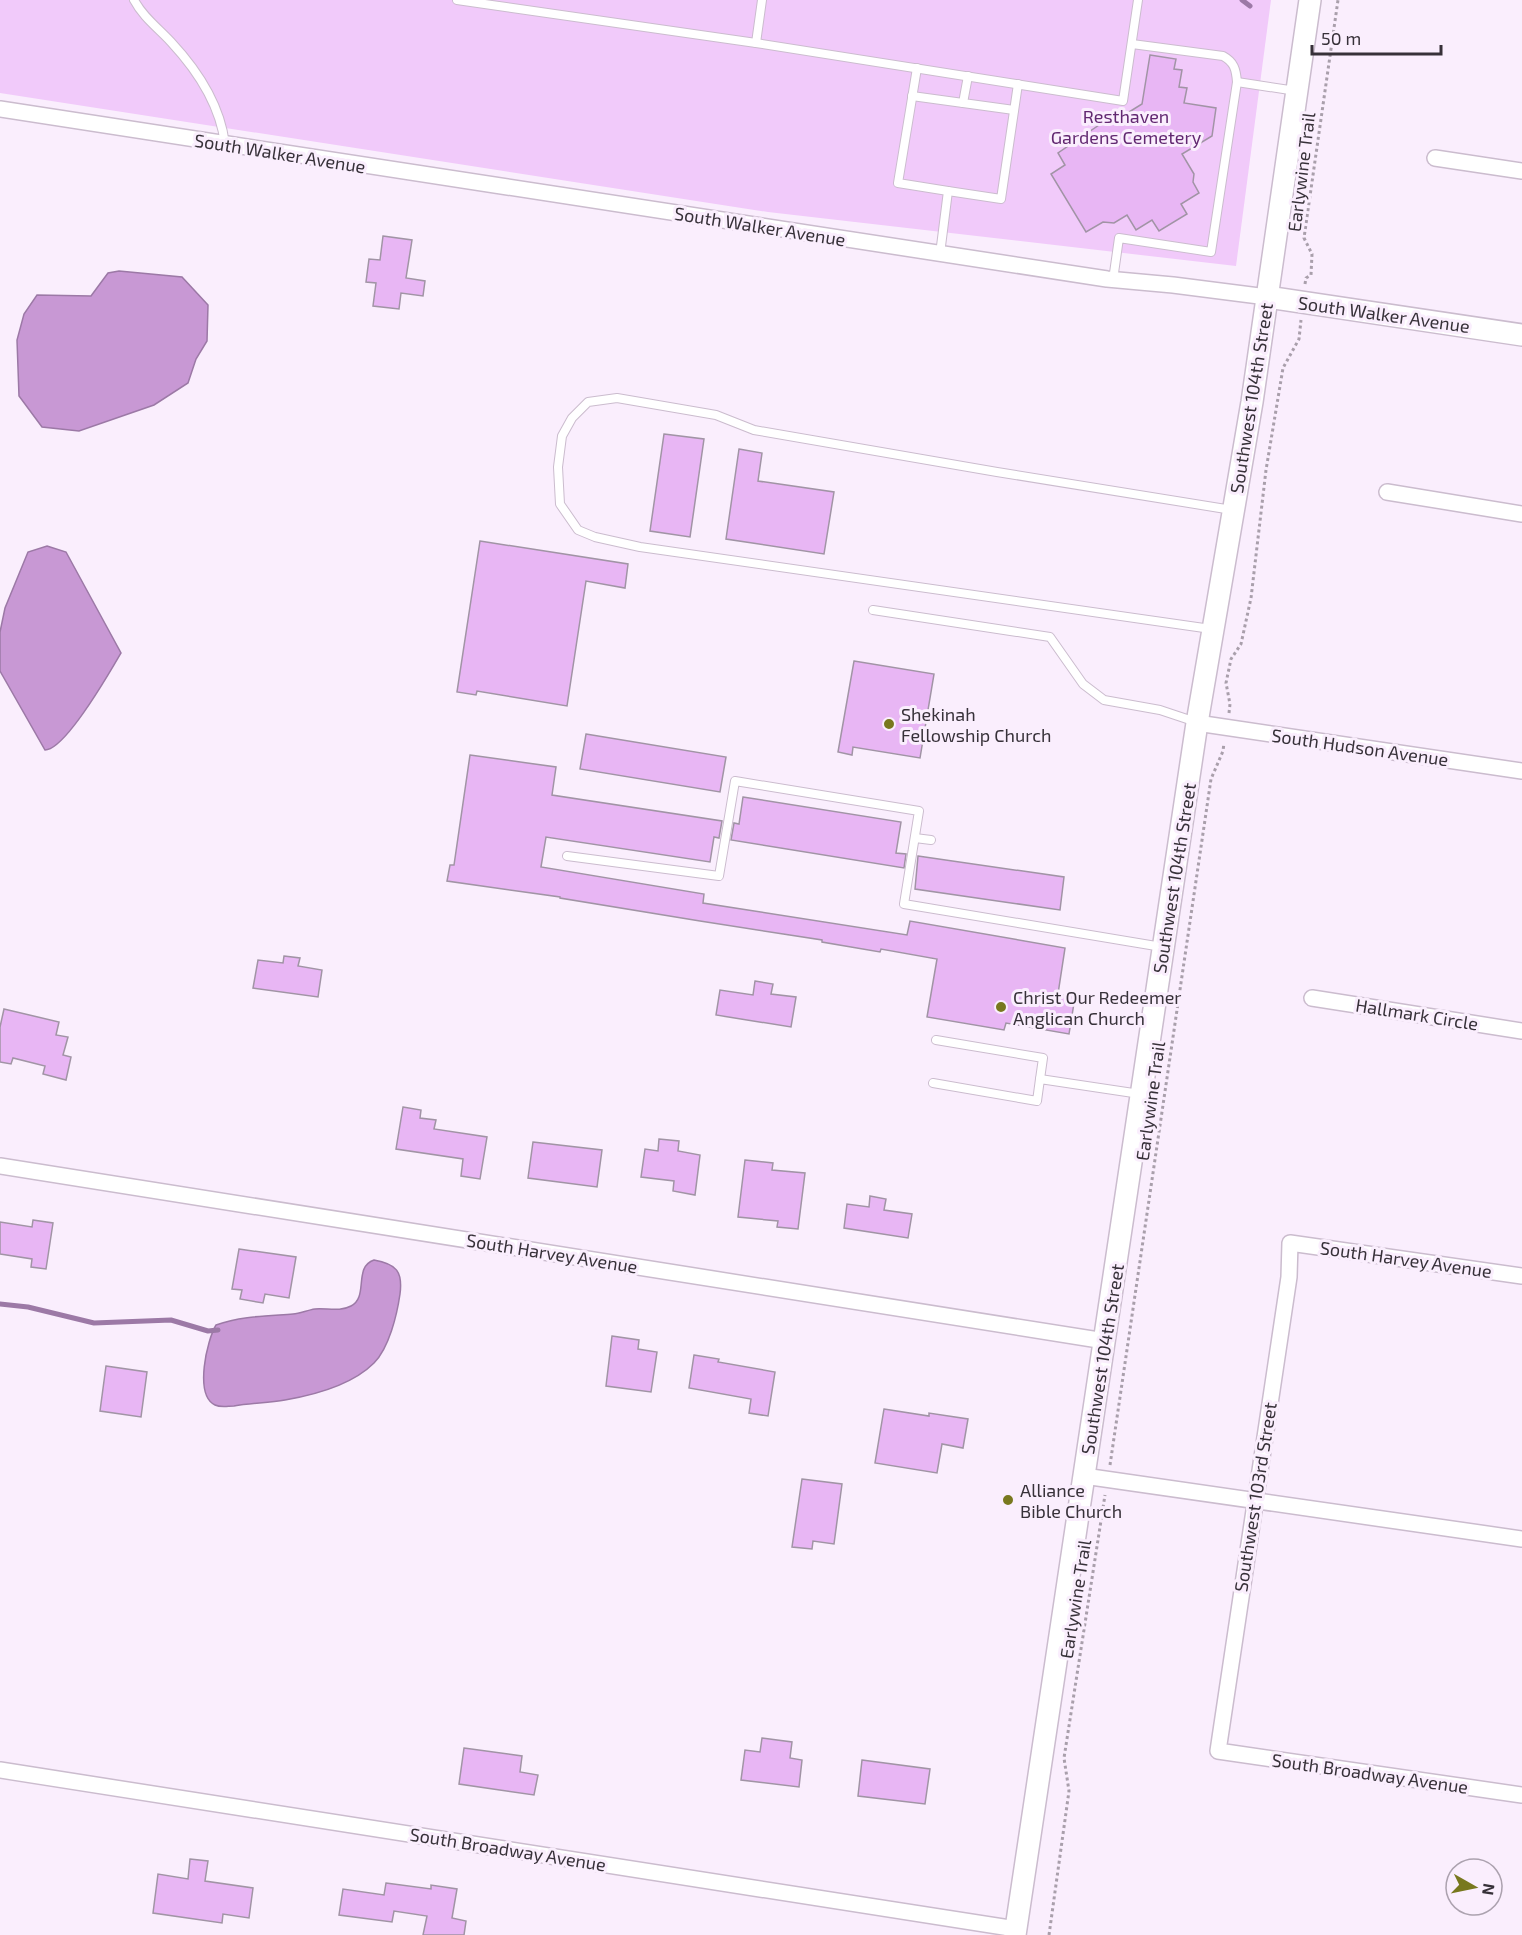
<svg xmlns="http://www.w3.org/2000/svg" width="1522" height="1935" viewBox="0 0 1522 1935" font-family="'Exo 2',sans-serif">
	<rect width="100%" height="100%" fill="#faeefd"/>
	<path fill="#f1cafa" d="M0 0H1271L1236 266 768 212 0 93Z"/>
	<g fill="#c898d4" stroke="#9c79a6" stroke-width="1.5">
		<path d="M119 271 182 277 208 305 207 341 196 359 188 383 154 405 79 431 42 427 19 396 17 340 24 314 37 295 91 296 108 273Z"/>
		<path d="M47 546 66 552 121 653C110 672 65 750 45 750L0 671V632L5 608 28 552Z"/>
		<path d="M374 1260C396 1264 403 1271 400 1294 397 1315 389 1348 374 1363 352 1385 314 1395 285 1400 268 1403 251 1403 234 1406 228 1406 221 1408 215 1405 194 1395 207 1340 216 1325 241 1316 266 1316 293 1314 300 1314 307 1310 315 1309 327 1308 340 1312 351 1306 369 1297 353 1267 374 1260Z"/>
	</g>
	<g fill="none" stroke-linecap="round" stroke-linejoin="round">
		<g stroke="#9c79a6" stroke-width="5">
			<path d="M1242 0 1250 6"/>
			<path d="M0 1304 28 1307 94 1323 171 1320 208 1331 218 1330"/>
		</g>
	</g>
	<g fill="#e8b6f4" stroke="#a194a5" stroke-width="1.5">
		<path d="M1150 55 1176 59 1174 69 1182 70 1179 87 1187 88 1184 103 1216 108 1212 136 1182 154 1194 174 1193 182 1199 193 1181 204 1187 214 1159 231 1152 220 1136 230 1127 215 1114 223 1103 222 1086 232 1051 174 1065 165 1058 153 1105 121 1113 122 1142 104Z"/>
		<path d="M383 236 412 240 406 278 425 281 423 296 401 293 399 309 373 306 376 283 366 282 369 259 380 260Z"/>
		<path d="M664 434 704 439 690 537 650 531Z"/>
		<path d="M739 449 762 453 758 481 834 492 824 554 726 539Z"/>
		<path d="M480 541 628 564 625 588 586 581 567 706 477 691 476 695 457 692Z"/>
		<path d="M854 661 934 674 920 758 853 747 852 755 838 752Z"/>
		<path d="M586 734 726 757 720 792 580 769Z"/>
		<path d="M470 755 556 767 552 795 722 821 719 838 714 837 710 862 546 837 541 867 704 894 703 903 907 935 910 921 1065 948 1058 994 1075 997 1069 1034 1006 1023 1004 1030 927 1017 937 959 881 949 880 952 822 942V940L700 921 560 898V897L447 881 450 865H454Z"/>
		<path d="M743 797 901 822 896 853 906 854 904 868 731 840 734 823 739 824Z"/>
		<path d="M918 856 1064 877 1060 910 915 889Z"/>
		<path d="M284 956 300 958 298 966 322 970 318 997 253 988 258 960 283 963Z"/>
		<path d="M755 981 773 984 771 994 796 997 791 1027 716 1015 720 990 753 995Z"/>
		<path d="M4 1009 59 1022 56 1035 68 1037 63 1055 71 1057 66 1080 43 1074 45 1066 13 1058 11 1064 0 1062V1027Z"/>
		<path d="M403 1107 421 1110 420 1118 436 1120 434 1129 487 1137 480 1179 461 1176 463 1159 396 1149Z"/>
		<path d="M659 1139 679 1141 678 1151 700 1155 695 1195 673 1191 674 1181 641 1177 645 1149 658 1151Z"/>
		<path d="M533 1142 602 1150 597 1187 528 1178Z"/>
		<path d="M745 1160 773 1163 772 1170 805 1173 798 1229 777 1227 778 1221 738 1217Z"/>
		<path d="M870 1196 886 1199 884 1210 912 1214 908 1238 844 1228 847 1204 869 1207Z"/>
		<path d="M33 1220 53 1223 46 1269 31 1267 32 1259 0 1254V1222L32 1227Z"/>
		<path d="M239 1249 296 1257 289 1298 265 1294 263 1303 240 1299 242 1290 232 1289Z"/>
		<path d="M612 1336 639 1340 638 1349 657 1352 651 1392 606 1386Z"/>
		<path d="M694 1355 719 1359 718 1362 775 1372 768 1416 749 1413 751 1399 689 1388Z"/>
		<path d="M106 1366 147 1372 141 1417 100 1411Z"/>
		<path d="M884 1409 929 1416V1413L968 1419 963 1448 942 1444 937 1473 875 1463Z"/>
		<path d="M802 1479 842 1484 834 1544 813 1541 812 1549 792 1547Z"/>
		<path d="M762 1738 792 1742 790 1758 802 1760 799 1787 741 1780 745 1750 760 1752Z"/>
		<path d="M464 1748 522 1756 520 1772 538 1775 534 1795 459 1784Z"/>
		<path d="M862 1760 930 1769 925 1804 858 1796Z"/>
		<path d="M190 1859 208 1861 205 1881 253 1888 249 1918 223 1914 222 1923 153 1913 158 1874 188 1879Z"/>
		<path d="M386 1883 431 1889V1885L457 1889 452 1918 466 1921 464 1935H423L427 1916 394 1911 392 1922 339 1915 343 1889 384 1895Z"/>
	</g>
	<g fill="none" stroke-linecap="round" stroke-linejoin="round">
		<defs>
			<g id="lane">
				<path d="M134 0C143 17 158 28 171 42 198 71 220 104 225 144"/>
				<path d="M457 0 756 43 1123 101 1138 0"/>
				<path d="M756 43 762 0"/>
				<path d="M917 68 898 183 948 191 940 254"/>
				<path d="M968 76 963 103 1014 110"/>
				<path d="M1237 82 1296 91"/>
				<path d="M912 96 963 103"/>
				<path d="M948 191 1001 199 1018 84"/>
				<path d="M1113 280 1119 238 1211 252 1237 82C1236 69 1234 62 1223 56L1132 44"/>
				<path d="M873 610 1050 637 1083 684 1104 700 1160 710 1196 722"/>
				<path d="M1211 629 640 547 595 537 578 530 560 504 558 467 562 436 572 418 588 402 617 398 716 415 754 430 997 472 1232 510"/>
				<path d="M915 838 931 840"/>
				<path d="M567 856 719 876 735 781 919 811 904 904 1162 947"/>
				<path d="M936 1040 1043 1058 1040 1079"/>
				<path d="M933 1083 1037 1101 1040 1079 1140 1094"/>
			</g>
			<g id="street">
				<path d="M0 109 1107 279 1173 285 1267 297"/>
				<path d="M1435 158 1522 171"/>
				<path d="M1387 492 1522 514"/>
				<path d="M1197 723 1522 771"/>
				<path d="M1312 998 1522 1031"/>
				<path d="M0 1166 1105 1341"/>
				<path d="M1522 1276 1290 1243 1289 1277 1218 1751 1522 1795"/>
				<path d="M1084 1476 1522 1539"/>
				<path d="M0 1770 1016 1929"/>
			</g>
			<g id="secondary">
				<path d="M1267 297 1522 335"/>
				<path d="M1015 1935 1197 723 1252 402 1310 0"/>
			</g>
		</defs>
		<use href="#lane" stroke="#cbbcce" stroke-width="10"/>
		<use href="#street" stroke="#cbbcce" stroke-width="18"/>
		<use href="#secondary" stroke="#cbbcce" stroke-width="24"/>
		<g stroke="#a99fab" stroke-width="3" stroke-dasharray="3 3" stroke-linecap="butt">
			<path d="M1305 284 1306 278 1311 275 1312 254 1304 238 1338 0"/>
			<path d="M1229 713 1230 704 1226 683 1231 659 1241 644 1251 598 1266 470 1283 368 1299 339 1301 320"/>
			<path d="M1110 1465 1211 779 1223 751 1224 743"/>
			<path d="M1049 1935 1069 1791 1064 1758 1105 1495"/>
		</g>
		<use href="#lane" stroke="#fff" stroke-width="8"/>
		<use href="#street" stroke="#fff" stroke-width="15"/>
		<use href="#secondary" stroke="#fff" stroke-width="21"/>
	</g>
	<g fill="#78781e" stroke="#faeefd" stroke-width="2">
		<circle cx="889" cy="724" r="6"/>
		<circle cx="1001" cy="1007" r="6"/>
		<circle cx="1008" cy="1500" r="6"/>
	</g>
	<g text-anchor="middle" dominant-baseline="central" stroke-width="6" stroke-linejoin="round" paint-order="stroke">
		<g font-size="18" fill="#622871" stroke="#faeefd">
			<text x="1126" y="116">Resthaven<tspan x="1126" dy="21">Gardens Cemetery</tspan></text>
		</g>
		<g font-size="18" fill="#373139" stroke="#faeefd">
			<text transform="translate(280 153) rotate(9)">South Walker Avenue</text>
			<text transform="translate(1301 172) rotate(-83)">Earlywine Trail</text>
			<text transform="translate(760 226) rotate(9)">South Walker Avenue</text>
			<text transform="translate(1384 314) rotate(8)">South Walker Avenue</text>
			<text transform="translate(1251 398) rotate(-81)">Southwest 104th Street</text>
			<text transform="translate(1360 747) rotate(8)">South Hudson Avenue</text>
			<text transform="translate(1174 878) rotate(-81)">Southwest 104th Street</text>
			<text transform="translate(1417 1014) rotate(9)">Hallmark Circle</text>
			<text transform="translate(1150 1101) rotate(-82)">Earlywine Trail</text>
			<text transform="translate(552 1253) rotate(9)">South Harvey Avenue</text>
			<text transform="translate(1406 1259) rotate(8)">South Harvey Avenue</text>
			<text transform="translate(1102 1359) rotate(-81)">Southwest 104th Street</text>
			<text transform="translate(1255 1497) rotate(-81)">Southwest 103rd Street</text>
			<text transform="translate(1075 1599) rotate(-81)">Earlywine Trail</text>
			<text transform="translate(1370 1773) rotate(8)">South Broadway Avenue</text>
			<text transform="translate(508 1849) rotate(9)">South Broadway Avenue</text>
		</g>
		<g font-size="18" fill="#373139" stroke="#faeefd" text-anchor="start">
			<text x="901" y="714">Shekinah<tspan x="901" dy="21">Fellowship Church</tspan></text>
			<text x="1013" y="997">Christ Our Redeemer<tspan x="1013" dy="21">Anglican Church</tspan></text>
			<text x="1020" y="1490">Alliance<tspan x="1020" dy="21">Bible Church</tspan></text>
		</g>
	</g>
	<g transform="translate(1474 1887) rotate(99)"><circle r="28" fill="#faeefd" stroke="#aca2af" stroke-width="1.5"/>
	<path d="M0-4.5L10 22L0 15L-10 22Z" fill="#78781e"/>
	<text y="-9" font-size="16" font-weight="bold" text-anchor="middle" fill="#373139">N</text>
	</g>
	<path d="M1312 45v9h129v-9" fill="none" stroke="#373139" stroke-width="3"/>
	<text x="1321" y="45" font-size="18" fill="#373139" stroke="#faeefd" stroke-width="4.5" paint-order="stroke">50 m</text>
</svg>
